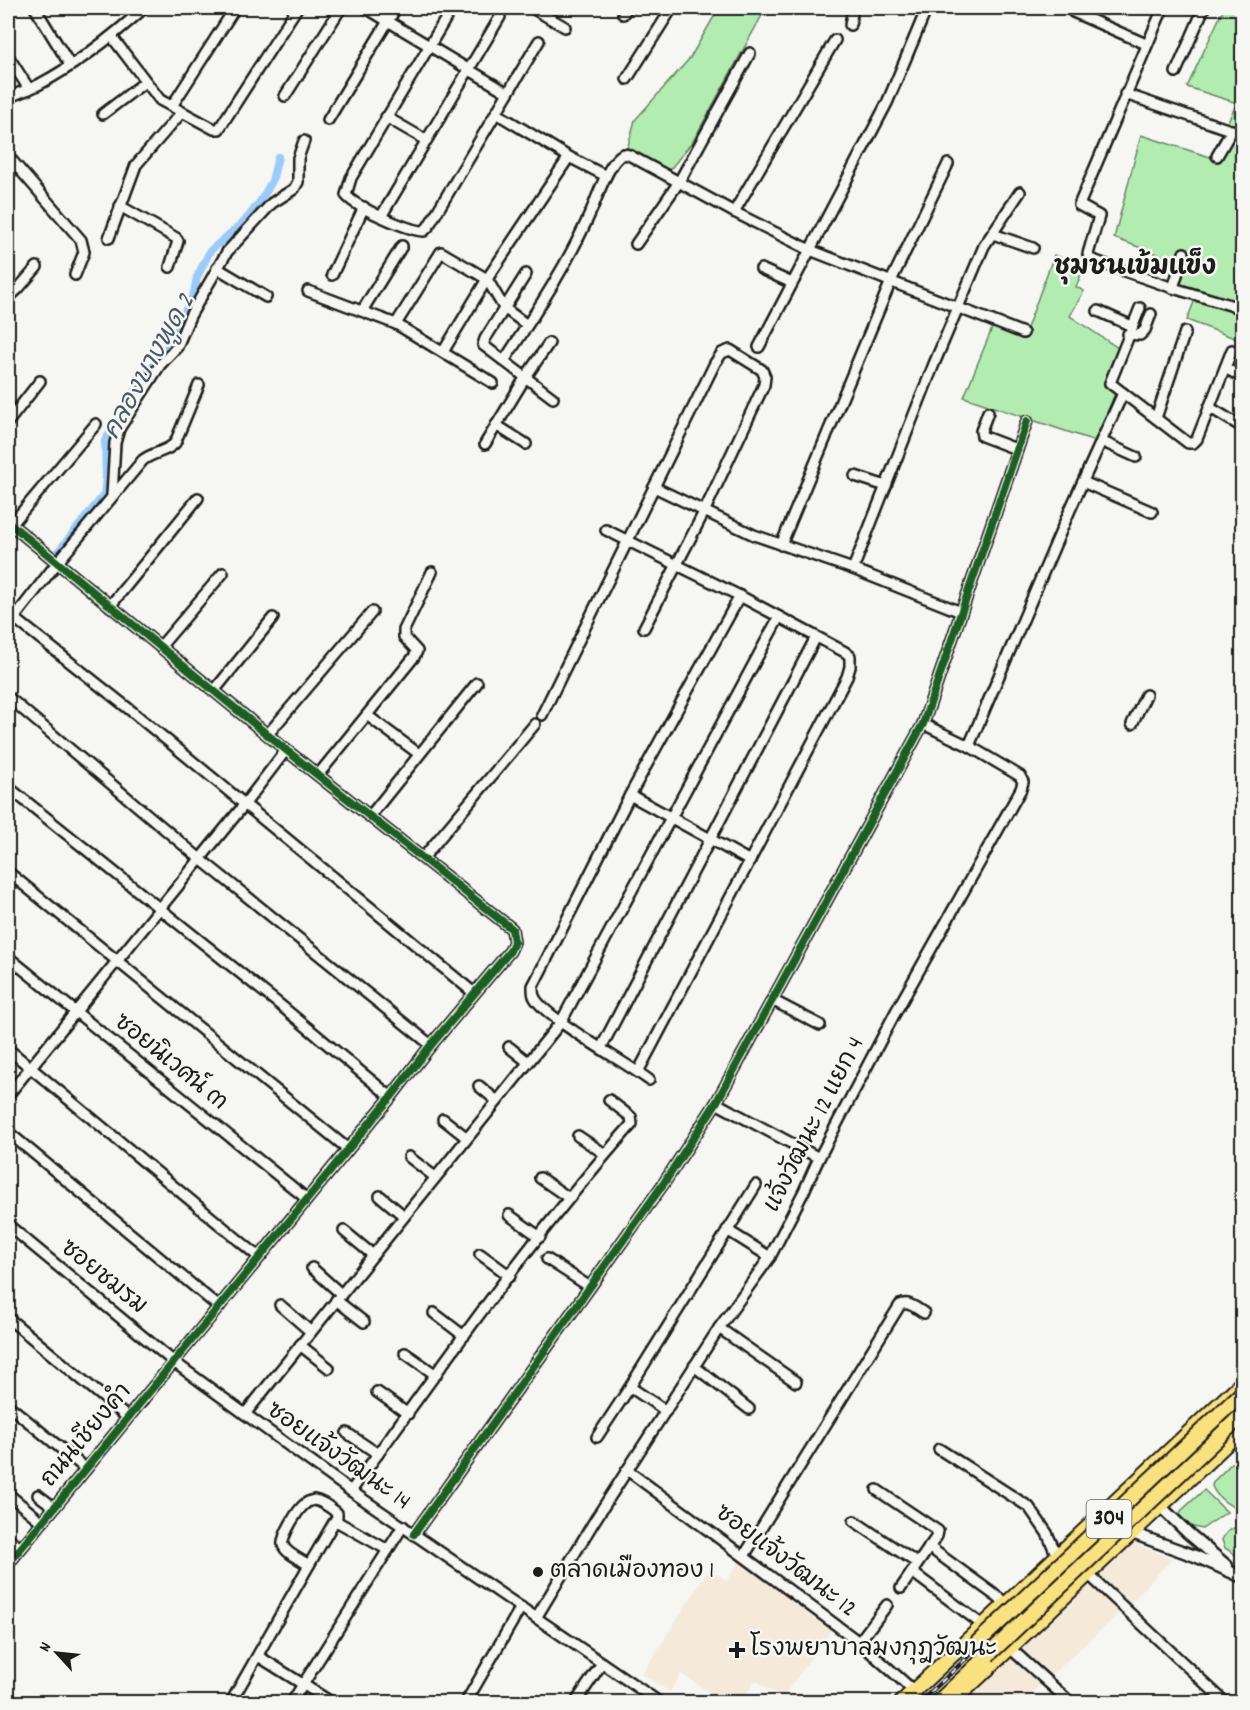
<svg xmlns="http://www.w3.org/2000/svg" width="1250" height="1710" viewBox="0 0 1250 1710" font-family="Dekko,'Playpen Sans Thai',sans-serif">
	<rect width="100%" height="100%" fill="#f6f6f2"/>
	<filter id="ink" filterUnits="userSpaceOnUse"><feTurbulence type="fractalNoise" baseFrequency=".0167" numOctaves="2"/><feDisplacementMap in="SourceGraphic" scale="12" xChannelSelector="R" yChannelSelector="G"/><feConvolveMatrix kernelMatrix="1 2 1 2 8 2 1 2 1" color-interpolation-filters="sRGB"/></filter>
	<g filter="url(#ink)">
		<g fill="#f5e9da">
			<path d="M1134 1543 1172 1559 1128 1605 1022 1702H965Z"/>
			<path d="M741 1559 833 1627 782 1698 755 1680 741 1702H725L681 1674 670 1692 642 1674 709 1569 727 1581Z"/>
		</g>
		<g fill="#b3ecb0" stroke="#688466" stroke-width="1.5">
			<path d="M719 8H766L693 141 668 172 626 153 635 120 690 58Z"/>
			<path d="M1224 8H1242V341L1187 320 1197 294 1174 286 1182 263 1114 238 1141 135 1210 157 1237 103 1187 87Z"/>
			<path d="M1054 255 1084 267 1076 287 1084 291 1070 316 1121 350 1105 383 1116 391 1095 441 964 397 993 326 1023 339Z"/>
			<path d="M1242 1453V1511C1230 1506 1217 1499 1212 1486L1213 1482Z"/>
			<path d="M1204 1490 1227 1512 1202 1529 1190 1526 1180 1516 1181 1511Z"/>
			<path d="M1242 1525V1559L1225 1548 1222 1540C1226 1531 1232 1528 1242 1525Z"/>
		</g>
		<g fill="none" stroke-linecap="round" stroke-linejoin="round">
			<path stroke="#9ccbf8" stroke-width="8" d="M57 553 104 495 106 478 105 441 142 380 167 348 194 293 197 277 210 251 245 221 260 202 272 181 278 157"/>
			<defs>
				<g id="minor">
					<path d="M35 8 70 65"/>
					<path d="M366 8 508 93"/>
					<path d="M452 8 351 178 346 195C355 207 409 231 424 231L428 227 539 41"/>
					<path d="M532 8 565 27"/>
					<path d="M1163 8 1079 205 1099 216 1088 254 1090 259 1173 288 1240 308"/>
					<path d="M1073 12 1146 44"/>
					<path d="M623 14 627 8"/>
					<path d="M850 25 853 8"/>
					<path d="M112 37 160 100 214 129H219L297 8"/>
					<path d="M8 56 29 89"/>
					<path d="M1176 72 1204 8"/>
					<path d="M627 79 672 8"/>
					<path d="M1125 94 1242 134"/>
					<path d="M285 96 341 8"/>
					<path d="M8 98C17 93 28 90 38 85 76 65 112 37 144 8"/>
					<path d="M172 106 235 8"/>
					<path d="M496 113 569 157"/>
					<path d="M103 114 145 82"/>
					<path d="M386 117 426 140"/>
					<path d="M328 120 396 8"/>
					<path d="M8 156 81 240 84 252 75 275"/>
					<path d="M1217 156 1232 130"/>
					<path d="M120 206 176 238 178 241 170 267"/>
					<path d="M734 212 835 40"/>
					<path d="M382 215 500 17"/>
					<path d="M993 234 1033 248"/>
					<path d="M109 238 136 165 182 112"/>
					<path d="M636 244 679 182 750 53"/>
					<path d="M217 268 266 297"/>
					<path d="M761 269 792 283"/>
					<path d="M332 275 364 207"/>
					<path d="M1173 288 1184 253"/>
					<path d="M308 291 396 324 493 383"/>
					<path d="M8 298 18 289 37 267"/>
					<path d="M1140 308 1110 383 1188 443H1193L1197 439 1232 350"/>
					<path d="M362 311 402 246"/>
					<path d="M1098 311 1132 326"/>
					<path d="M396 324 441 252 487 279 504 308 527 325"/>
					<path d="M1128 334 1140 335 1145 330 1151 314"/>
					<path d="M759 347 887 103 927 8"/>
					<path d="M443 352 487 279 569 157 606 176"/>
					<path d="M504 361 483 345 485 339 526 274"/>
					<path d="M1225 368 1242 377"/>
					<path d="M553 398 504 361C536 312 569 263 592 209 598 195 609 161 623 154L629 155 734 212 810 250 1023 333"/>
					<path d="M1209 407 1242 427"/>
					<path d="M988 412 981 431 982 436 1016 449"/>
					<path d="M1156 418 1185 332"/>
					<path d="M8 422 40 381"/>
					<path d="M496 425 526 444"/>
					<path d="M1101 441 1136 457"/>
					<path d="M485 444 525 378 549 343"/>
					<path d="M855 476 886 486"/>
					<path d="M1083 482 1152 512"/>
					<path d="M654 487 754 535 853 569 961 612"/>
					<path d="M112 495 115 443 119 429 160 365 177 347 190 316 227 252 272 203 294 189 298 182V158L304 141"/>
					<path d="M8 522 286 750 512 929 514 942 510 951 431 1045 391 1097 8 1564"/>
					<path d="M11 525 96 424"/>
					<path d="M606 530 740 596 845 652 850 656V667L847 677 638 1072"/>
					<path d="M781 545 891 281 948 164"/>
					<path d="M853 569 934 364 984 246 1020 192"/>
					<path d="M110 606 198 498"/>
					<path d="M8 613 129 709 474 993"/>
					<path d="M8 626 57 563 143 460C153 452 167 452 175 443L199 385"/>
					<path d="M160 647 223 573"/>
					<path d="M214 691 273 618"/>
					<path d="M8 697 199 858 431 1045"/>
					<path d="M542 715 715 363 722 353 730 350 762 370 765 377 764 385 704 512 644 628"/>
					<path d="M368 716 419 754"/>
					<path d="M1132 724 1146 695"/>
					<path d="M268 734 372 612"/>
					<path d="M969 746 1070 510 1123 393"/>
					<path d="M318 775 414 657 417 651 404 637V630L432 572"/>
					<path d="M8 787 279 1004 391 1097"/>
					<path d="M630 795 750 861"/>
					<path d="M370 816 477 683"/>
					<path d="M423 858 535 724"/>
					<path d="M8 872 348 1149"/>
					<path d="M8 957 307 1199"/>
					<path d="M772 1000 820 1025"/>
					<path d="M509 1047 528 1062"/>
					<path d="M601 1048 816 637"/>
					<path d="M8 1049 259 1257"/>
					<path d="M649 1080C627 1063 541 1016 534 996 533 994 533 988 533 986L630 795 740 596"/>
					<path d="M479 1086 497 1101"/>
					<path d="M8 1095 244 805 286 750"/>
					<path d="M716 1103 819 1158"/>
					<path d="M443 1119 467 1138"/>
					<path d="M8 1132 219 1307"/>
					<path d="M578 1136 605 1154"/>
					<path d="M409 1157 435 1177"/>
					<path d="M540 1178 569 1198"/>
					<path d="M380 1196 404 1216"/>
					<path d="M509 1215 540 1237"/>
					<path d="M8 1225 174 1362 245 1414 351 1491 659 1702"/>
					<path d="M727 1230 770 1257"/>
					<path d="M344 1231 373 1255"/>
					<path d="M480 1254 510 1276"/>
					<path d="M547 1259 590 1287"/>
					<path d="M312 1268 341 1294"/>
					<path d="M336 1300 364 1322"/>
					<path d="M280 1305 311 1332"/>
					<path d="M434 1313 464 1336"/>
					<path d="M8 1318 127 1417"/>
					<path d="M719 1328 796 1382"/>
					<path d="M300 1345 329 1368"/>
					<path d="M405 1353 436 1375"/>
					<path d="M694 1366 749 1409"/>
					<path d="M630 1387 666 1411"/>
					<path d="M377 1392 408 1414"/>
					<path d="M8 1405 86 1469"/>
					<path d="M245 1414 561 1022 779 617"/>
					<path d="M347 1433 378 1454"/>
					<path d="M597 1437 630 1387 756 1185"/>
					<path d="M939 1449 1029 1507 1047 1533 1057 1556"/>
					<path d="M627 1470 859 1642 914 1691"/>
					<path d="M877 1490 938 1531 937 1536 912 1572 984 1626"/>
					<path d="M351 1491C441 1367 530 1239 632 1124L631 1117 609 1100"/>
					<path d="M8 1494 42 1522"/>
					<path d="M38 1495 54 1507"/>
					<path d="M314 1500C322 1501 331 1508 337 1513V1517L309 1565C302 1560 286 1554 283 1545 281 1537 298 1509 305 1504 307 1502 310 1501 314 1500Z"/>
					<path d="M336 1521 388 1550"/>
					<path d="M854 1521 917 1563"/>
					<path d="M414 1534 664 1183 716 1103 923 724 1027 421"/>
					<path d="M8 1538 20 1548"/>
					<path d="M929 1547 1007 1604"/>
					<path d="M744 1556 900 1305C909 1301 916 1308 924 1313"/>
					<path d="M1088 1574 1225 1702"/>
					<path d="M901 1588 912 1572"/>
					<path d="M536 1618 595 1520 719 1328 770 1257 804 1191 819 1158 894 1015 1021 789 1023 782 1020 776 969 746 923 724"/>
					<path d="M859 1642 887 1605"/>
					<path d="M1010 1648 1070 1702"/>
					<path d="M258 1656 331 1702"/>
					<path d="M231 1702 309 1565"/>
					<path d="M292 1702 403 1526"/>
					<path d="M466 1702 521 1607"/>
					<path d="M576 1702 602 1663"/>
				</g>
				<g id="tertiary">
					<path d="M1160 1506 1188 1533 1227 1566"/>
					<path d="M1132 1533 1195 1556 1242 1577"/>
				</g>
				<g id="primary">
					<path d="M902 1702 1242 1383"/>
					<path d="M938 1702 988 1655"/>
					<path d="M952 1702 1242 1429"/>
				</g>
			</defs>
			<use href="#minor" stroke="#1c1c1c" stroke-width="14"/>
			<use href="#tertiary" stroke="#1c1c1c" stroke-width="15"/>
			<use href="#primary" stroke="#1c1c1c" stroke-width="18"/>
			<use href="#minor" stroke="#f6f6f2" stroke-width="9"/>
			<use href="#tertiary" stroke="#f6f6f2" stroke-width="10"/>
			<use href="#primary" stroke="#fae180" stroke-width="14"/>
			<defs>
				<path id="rail" d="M920 1702 1242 1400"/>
			</defs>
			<use href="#rail" stroke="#1c1c1c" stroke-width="4.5"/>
			<use href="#rail" stroke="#f6f6f2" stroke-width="2" stroke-dasharray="7" stroke-linecap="butt"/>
			<defs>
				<g id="primary-bridge">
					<path d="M976 1644 1242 1393"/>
					<path d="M988 1655 1242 1415"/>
				</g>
			</defs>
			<use href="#primary-bridge" stroke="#1c1c1c" stroke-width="18" stroke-linecap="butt"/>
			<use href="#primary-bridge" stroke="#fae180" stroke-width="14"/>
			<defs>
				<g id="cycleway">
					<path d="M8 522 286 750 512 929 514 942 510 951 431 1045 391 1097 8 1564"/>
					<path d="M414 1534 664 1183 716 1103 923 724 1027 421"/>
				</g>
			</defs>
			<use href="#cycleway" stroke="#f6f6f2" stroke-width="11"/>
			<use href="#cycleway" stroke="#1b5e20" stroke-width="8"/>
		</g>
	</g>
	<g fill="#1c1c1c" stroke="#f6f6f2" stroke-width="2">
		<circle cx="538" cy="1572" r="6"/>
		<path d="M734 1641h6v6h6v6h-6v6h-6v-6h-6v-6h6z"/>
	</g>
	<g text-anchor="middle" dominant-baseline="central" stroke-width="5" stroke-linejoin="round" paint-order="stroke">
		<rect fill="#f6f6f2" stroke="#5d5d5c" stroke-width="1.5" x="1086.5" y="1500" width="45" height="38" rx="4.5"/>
		<g font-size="22" font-weight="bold" fill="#1c1c1c">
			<text x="1109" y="1519">304</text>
		</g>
		<g font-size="24" fill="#1c1c1c" stroke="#f6f6f2">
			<text transform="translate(170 1063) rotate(39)">ซอยนิเวศน์ ๓</text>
			<text transform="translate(815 1125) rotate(-63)">แจ้งวัฒนะ 12 แยก 4</text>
			<text transform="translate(103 1278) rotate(39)">ซอยชมรม</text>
			<text transform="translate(87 1436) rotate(-50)">ถนนเชียงคำ</text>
			<text transform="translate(338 1457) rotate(35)">ซอยแจ้งวัฒนะ 14</text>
			<text transform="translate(785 1562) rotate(37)">ซอยแจ้งวัฒนะ 12</text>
		</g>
		<g font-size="24" fill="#1c1c1c" stroke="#f6f6f2" text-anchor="start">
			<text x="550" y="1572">ตลาดเมืองทอง 1</text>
			<text x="750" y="1650">โรงพยาบาลมงกุฎวัฒนะ</text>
		</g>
		<g font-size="26" font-weight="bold" fill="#1c1c1c" stroke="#f6f6f2">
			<text x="1135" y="268">ชุมชนเข้มแข็ง</text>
		</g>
		<g font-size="26" font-style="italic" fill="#495969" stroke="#f6f6f2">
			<text transform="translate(150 367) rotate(-61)">คลองบางพูด 2</text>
		</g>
	</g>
	<rect width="1250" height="1710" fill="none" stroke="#f6f6f2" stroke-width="30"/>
	<rect x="15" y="15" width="1220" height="1680" fill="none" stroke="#1c1c1c" stroke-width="2" filter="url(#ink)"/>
	<g transform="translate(57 1653) rotate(297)" stroke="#f6f6f2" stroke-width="4.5" paint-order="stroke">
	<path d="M0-4.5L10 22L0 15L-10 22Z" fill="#1c1c1c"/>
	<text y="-9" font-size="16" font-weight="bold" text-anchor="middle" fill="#1c1c1c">N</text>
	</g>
</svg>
